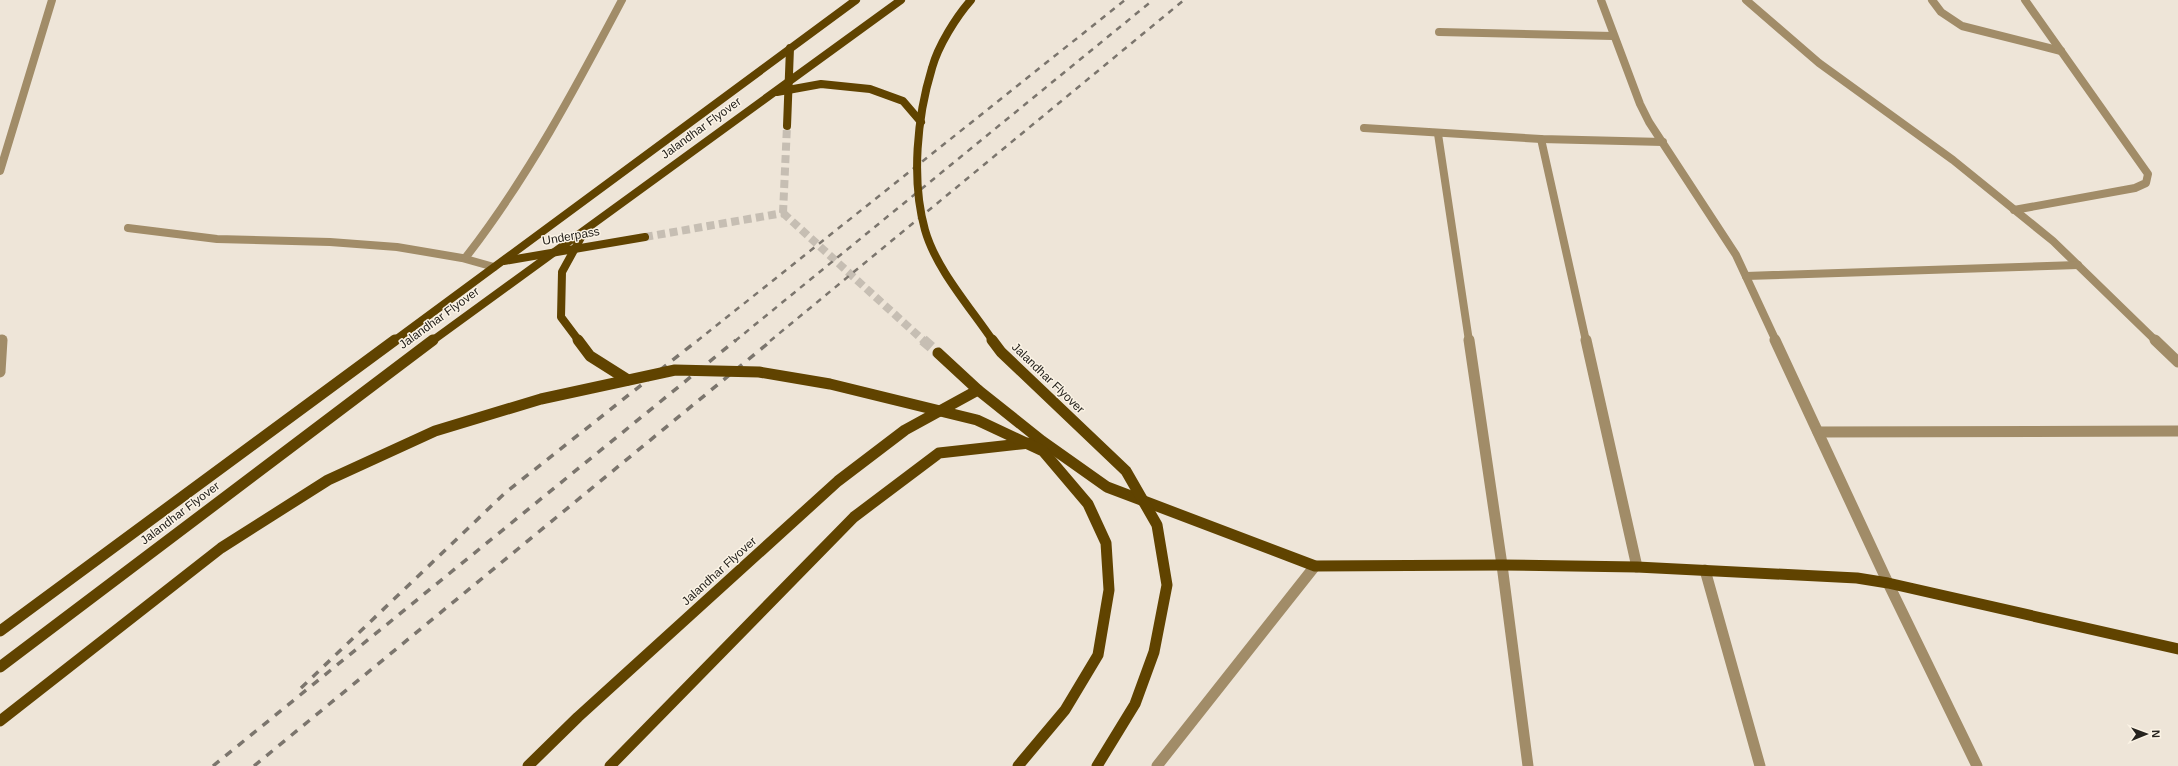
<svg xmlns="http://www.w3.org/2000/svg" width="2178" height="766" viewBox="0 0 2178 766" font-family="Helvetica,sans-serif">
	<rect width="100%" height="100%" fill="#eee5d8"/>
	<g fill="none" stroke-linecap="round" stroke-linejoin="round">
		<g stroke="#c6beb3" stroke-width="8" stroke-dasharray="8 4.5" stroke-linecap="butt">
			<path d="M783 213 924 341"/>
			<path d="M783 213 787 126"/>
			<path d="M645 237 783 213"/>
		</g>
		<path stroke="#c6beb3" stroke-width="11" stroke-dasharray="11 5.5" stroke-linecap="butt" d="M923 340 938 353"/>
		<g stroke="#a18c68" stroke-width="8">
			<path d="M1601 0 1640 104 1649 122 1736 255 1776 341"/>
			<path d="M1746 0 1819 63 1953 160 2053 241 2156 341"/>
			<path d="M1932 0 1941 12 1962 26 2061 51"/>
			<path d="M1439 32 1613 36"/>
			<path d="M1364 128 1541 139 1663 142"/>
			<path d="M1438 134 1469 341"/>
			<path d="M1541 139 1586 341"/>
			<path d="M0 171 52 0"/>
			<path d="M2014 210 2135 188 2146 183 2148 174 2025 0"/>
			<path d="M128 228 217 239 330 242 397 247 462 258 494 267"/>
			<path d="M466 257C528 177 575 89 622 0"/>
			<path d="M1746 276 2078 265"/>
		</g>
		<g stroke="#a18c68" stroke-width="11">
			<path d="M1469 340 1502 565 1528 766"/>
			<path d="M1586 340 1637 567"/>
			<path d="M1775 340 1888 583 1977 766"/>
			<path d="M2155 340 2178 362"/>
			<path d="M0 372 2 340"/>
			<path d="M1818 432 2178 431"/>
			<path d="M1705 570 1760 766"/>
			<path d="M1157 766 1315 566"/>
		</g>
		<g stroke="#604300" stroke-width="8">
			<path d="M787 126 790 48"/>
			<path d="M504 261 645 237"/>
			<path d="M394 341 856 0"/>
		</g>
		<g stroke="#604300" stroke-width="11">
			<path d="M938 353 978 390 1042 441 1107 487 1315 566 1502 565 1637 567 1857 578 1888 583 2178 649"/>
			<path d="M0 631 395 340"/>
			<path d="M528 766 578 717 838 481 905 430 978 390"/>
			<path d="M610 766 854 517 939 453 1030 443"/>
		</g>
		<g stroke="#7b756d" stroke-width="2.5" stroke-dasharray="6 6" stroke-linecap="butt">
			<path d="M697 341 1125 0"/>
			<path d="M735 341 1153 0"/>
			<path d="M770 341 1184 0"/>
		</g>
		<g stroke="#7b756d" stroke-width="3.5" stroke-dasharray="8 8" stroke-linecap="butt">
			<path d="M301 688 505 493 698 340"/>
			<path d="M213 766 736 340"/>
			<path d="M254 766 772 340"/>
		</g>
		<g stroke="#604300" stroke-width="8">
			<path d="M971 0C956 17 938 46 932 68 917 117 911 180 925 230 936 269 970 307 993 341"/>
			<path d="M777 92 821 84 870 89 903 101 921 122"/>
			<path d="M432 341 901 0"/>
			<path d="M579 341 561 317 562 272 584 232"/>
		</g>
		<g stroke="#604300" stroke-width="11">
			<path d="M578 340 590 356 628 380"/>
			<path d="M992 340 1001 352 1126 471 1157 525 1167 585 1154 652 1135 704 1097 766"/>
			<path d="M0 667 433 340"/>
			<path d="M0 721 221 548 328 480 435 431 541 399 675 370 759 372 830 384 977 420 1043 451 1088 504 1106 543 1109 590 1098 655 1065 710 1018 766"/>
		</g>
	</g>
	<g text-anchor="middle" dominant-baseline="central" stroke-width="3" stroke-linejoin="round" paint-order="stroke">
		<g font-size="12" fill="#26231e" stroke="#fbf3e5">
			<text transform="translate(701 128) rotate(-36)">Jalandhar Flyover</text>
			<text transform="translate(571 236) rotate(-10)">Underpass</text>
			<text transform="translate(439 318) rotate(-36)">Jalandhar Flyover</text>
			<text transform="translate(1048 378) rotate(44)">Jalandhar Flyover</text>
			<text transform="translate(180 513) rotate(-37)">Jalandhar Flyover</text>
			<text transform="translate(719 571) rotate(-42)">Jalandhar Flyover</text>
		</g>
	</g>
	<g transform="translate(2146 734) rotate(89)" stroke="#fbf3e5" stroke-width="3" paint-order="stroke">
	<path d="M0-3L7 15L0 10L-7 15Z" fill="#26231e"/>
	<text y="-6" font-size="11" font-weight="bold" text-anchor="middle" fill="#26231e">N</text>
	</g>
</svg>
